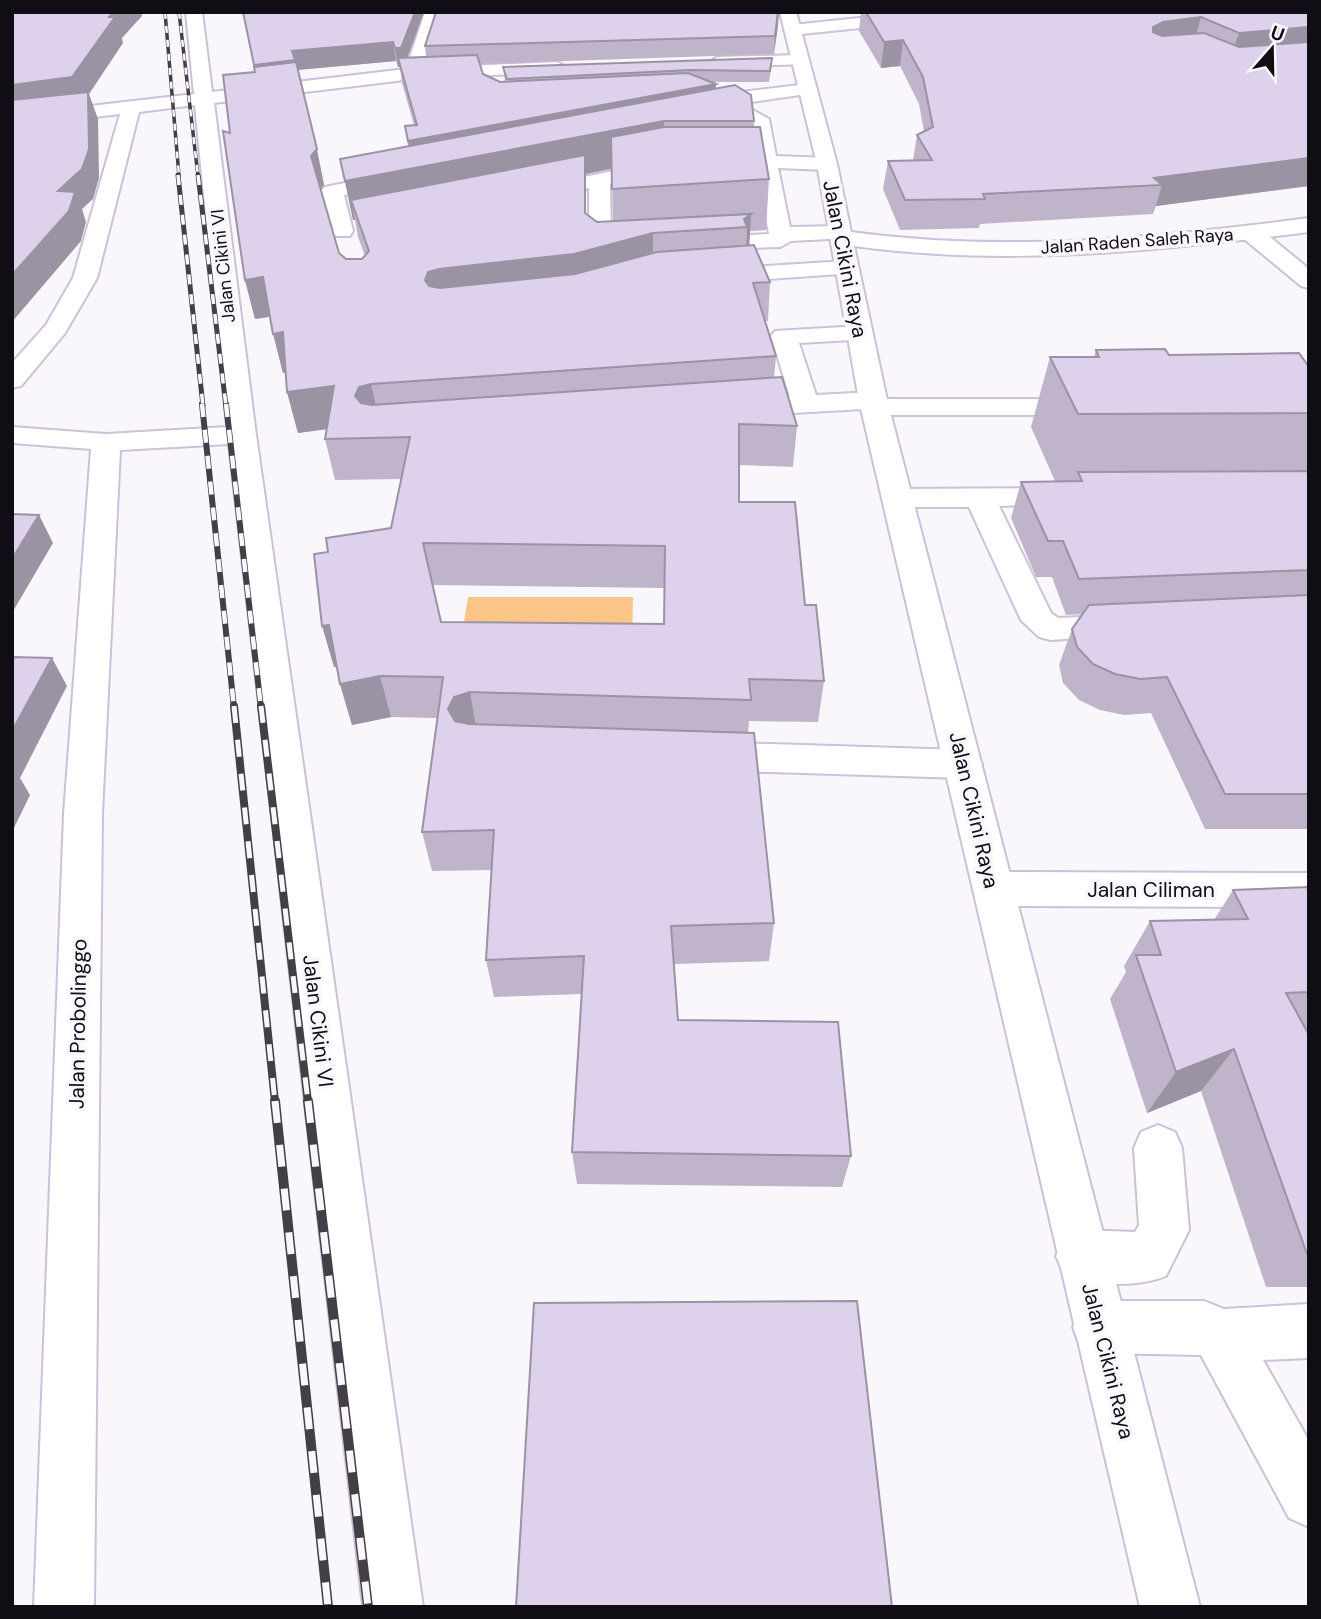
<svg xmlns="http://www.w3.org/2000/svg" width="1321" height="1619" viewBox="0 0 1321 1619" font-family="'DM Sans',sans-serif">
	<rect width="100%" height="100%" fill="#faf7fc"/>
	<path fill="#fbc588" d="M468 597H633L632 652H459Z"/>
	<g fill="none" stroke-linecap="round" stroke-linejoin="round">
		<defs>
			<g id="minor">
				<path d="M186 12H202L212 92 406 69 425 12H441L424 68 557 62 566 67 557 72 413 79 214 103 256 435 423 1607H363L229 444 120 450 102 814 94 1607H34L64 814 91 449 12 443V427L106 434 227 427 195 105 139 112 97 278 65 333 21 386 12 388V363L46 325 73 278 120 114 12 127V115L194 94Z"/>
				<path d="M917 12H975L967 17 792 35 784 30 792 25Z"/>
				<path d="M799 55 808 60 805 64 718 67 709 62 718 57Z"/>
				<path d="M808 84 814 85 817 89 814 93 724 106 715 100 724 94Z"/>
				<path d="M744 105 769 119 776 156 827 158 837 164 827 170 778 168 790 227 839 226 847 228 850 233 847 238 791 241 780 247 689 250 686 245 689 240 697 238 769 234 750 122 741 117 702 126 692 120 695 116Z"/>
				<path d="M662 161 672 167 669 171 610 184 611 242 631 243 634 248C626 259 597 261 589 250V188L535 199 524 193 535 187Z"/>
				<path d="M395 173 405 179 402 183 344 195 353 231 350 236H334L321 191 325 187Z"/>
				<path d="M1251 226 1259 228 1309 269V288L1301 286 1243 238 1240 233Z"/>
				<path d="M846 261 854 263 858 268 854 273 715 283 707 281 703 276 707 271 715 269Z"/>
				<path d="M860 326 869 329 873 334 869 339 799 343 816 395 873 392 883 394 886 399H1090L1100 401 1104 407 1100 413 1090 415H876L864 409 739 416 729 414 725 408 729 402 790 397 771 336 775 331Z"/>
				<path d="M1069 488 1080 491 1084 497 1080 503 999 506 1051 613 1058 618 1125 615 1137 618 1142 626 1137 634 1051 640 1039 637 1021 620 969 507H897L886 504 882 498 886 492 897 489Z"/>
				<path d="M703 742 963 750 976 754 982 764 976 774 963 778 703 770 690 766 684 756 690 746Z"/>
				<path d="M993 872 1309 873V907L993 906 979 901 973 889 979 877Z"/>
				<path d="M1158 1125 1175 1132 1182 1148 1189 1230 1166 1276C1136 1288 1094 1286 1064 1274L1056 1256 1064 1238 1082 1230 1135 1232 1139 1225 1134 1148 1141 1132Z"/>
				<path d="M1099 1301H1204L1224 1309 1309 1304V1358L1263 1360 1309 1441V1527L1289 1518 1201 1355 1099 1353 1080 1346 1073 1327 1080 1308Z"/>
			</g>
			<path id="major" d="M780 12H796L837 164 851 232C1005 253 1156 238 1309 218V232C1157 251 1006 267 854 246L887 400 1200 1607H1140L859 400 817 164Z"/>
		</defs>
		<use href="#minor" stroke="#cdc0d9" stroke-width="4"/>
		<use href="#major" stroke="#cdc0d9" stroke-width="4"/>
		<use href="#minor" fill="#fff" fill-rule="evenodd"/>
		<use href="#major" fill="#fff" fill-rule="evenodd"/>
		<defs>
			<g id="rail-far4">
				<path d="M165 12 179 176"/>
				<path d="M179 12 198 176"/>
			</g>
			<g id="rail-far3">
				<path d="M178 175 203 406"/>
				<path d="M198 175 226 406"/>
			</g>
			<g id="rail-far2">
				<path d="M202 404 234 708"/>
				<path d="M226 404 261 708"/>
			</g>
			<g id="rail-far1">
				<path d="M234 706 275 1102"/>
				<path d="M261 706 308 1102"/>
			</g>
			<g id="rail">
				<path d="M275 1101 328 1607"/>
				<path d="M308 1101 368 1607"/>
			</g>
		</defs>
		<use href="#rail-far4" stroke="#433f46" stroke-width="3.5"/>
		<use href="#rail-far3" stroke="#433f46" stroke-width="5"/>
		<use href="#rail-far2" stroke="#433f46" stroke-width="6"/>
		<use href="#rail-far1" stroke="#433f46" stroke-width="8"/>
		<use href="#rail" stroke="#433f46" stroke-width="10"/>
		<use href="#rail-far4" stroke="#faf7fc" stroke-width="2.5" stroke-dasharray="7" stroke-linecap="butt"/>
		<use href="#rail-far3" stroke="#faf7fc" stroke-width="3.5" stroke-dasharray="10" stroke-linecap="butt"/>
		<use href="#rail-far2" stroke="#faf7fc" stroke-width="4.5" stroke-dasharray="13" stroke-linecap="butt"/>
		<use href="#rail-far1" stroke="#faf7fc" stroke-width="5" stroke-dasharray="17" stroke-linecap="butt"/>
		<use href="#rail" stroke="#faf7fc" stroke-width="7" stroke-dasharray="22" stroke-linecap="butt"/>
	</g>
	<g fill="#bfb4ca" fill-rule="evenodd">
		<path d="M243 12H424L407 58 426 57 425 46 779 12 774 54 480 64 483 74 500 82H505L503 67 771 69 769 82H711L716 84V89L754 121V127L769 179 766 230 750 231 749 245 770 282 768 321H765L776 356 774 378 797 426 793 467 739 465V502L805 605 824 681 818 722 749 721 748 733 774 923 769 961 674 964 678 1020 851 1156 842 1187 577 1184 572 1152 582 994 494 997 486 960 492 870 432 871 422 832 437 718 391 717 352 725 340 684 337 667H334L328 552 391 528 401 479 335 480 325 439 326 429 298 433 287 392 286 373H283L270 317 255 319 245 280 230 133 255 72ZM396 61 398 67H400L402 83 414 125 405 126 408 146 340 159 353 220H355L358 237 365 256 362 259H346L339 253 321 189 324 185 297 70ZM612 169 613 221 597 222 586 214V174ZM432 585 664 588V624L441 622Z"/>
		<path d="M861 12H1309V186L1156 206 1153 214 980 224 979 228 900 230 883 189 888 161 913 160 917 135 924 132 919 104 900 66 881 68 859 31Z"/>
		<path d="M1096 350 1169 355 1309 413V829H1205L1151 713 1124 715 1100 710 1079 700 1063 683 1059 665 1072 629 1083 614 1066 615 1052 577H1036L1011 518 1021 482 1055 481 1031 427 1050 357H1094Z"/>
		<path d="M1309 887V1287H1266L1201 1091 1147 1113 1110 999 1126 972 1124 966 1150 921 1214 920 1233 890Z"/>
	</g>
	<g fill="#9b92a4">
		<path d="M114 12H141L142 16 122 38 123 43 89 94 98 119 99 178 93 199 82 209 86 222 81 241 12 322V275L58 191 12 115V85L109 17Z"/>
		<path d="M415 12H424L404 67 398 58 400 67H398L395 48Z"/>
		<path d="M779 12 778 26 774 54 775 36Z"/>
		<path d="M1201 17 1194 42 1156 47 1153 27 1163 22Z"/>
		<path d="M1309 27V51L1230 58 1239 33Z"/>
		<path d="M903 40 900 66 881 68 884 42Z"/>
		<path d="M393 42 396 61 297 70 258 84 254 65 292 51Z"/>
		<path d="M716 84 715 109 413 167 408 141Z"/>
		<path d="M664 121 663 158 586 174V250L585 213 351 200 355 220H353L345 181Z"/>
		<path d="M317 149 324 185 318 192 311 156Z"/>
		<path d="M1309 158V186L1156 206 1162 185 1154 178Z"/>
		<path d="M751 214 749 251 746 254 747 227 744 219Z"/>
		<path d="M653 233V270L444 307 425 280 428 272 439 269Z"/>
		<path d="M263 277 273 316 255 319 245 280Z"/>
		<path d="M283 332 293 372 283 373 273 334Z"/>
		<path d="M371 384 380 424 355 396 359 387Z"/>
		<path d="M334 386 343 427 298 433 287 392Z"/>
		<path d="M39 515 53 543 12 613V559Z"/>
		<path d="M329 625 341 666 334 667 322 626Z"/>
		<path d="M52 658 67 686 20 778 30 795 12 832V731Z"/>
		<path d="M380 676 391 717 352 725 340 684Z"/>
		<path d="M470 692 477 733 457 750 448 709 454 697Z"/>
		<path d="M1234 1049 1201 1091 1147 1113 1176 1072Z"/>
	</g>
	<g fill="#ded1eb" stroke="#9b92a4" stroke-width="2" fill-rule="evenodd">
		<path d="M12 12H114L109 17H115L72 77 12 85Z"/>
		<path d="M243 12H415L401 48H395L393 42 292 51 295 60 254 65Z"/>
		<path d="M436 12H778L775 36 425 46Z"/>
		<path d="M866 12H1309V27L1239 33 1201 17 1163 22 1153 27V32L1162 36 1204 33 1239 47 1309 42V158L1154 178 1162 185 983 194 985 199 905 200 888 161 932 160 917 135 933 127 923 77 903 40 884 42Z"/>
		<path d="M477 55 483 74 500 82 688 73 716 84 408 141 405 126 417 125 398 58Z"/>
		<path d="M772 58 770 71 690 70 507 79 503 67Z"/>
		<path d="M296 62 317 149 311 156 339 253 346 259H362L369 251 351 200 585 155V213L597 222 751 214 744 219 747 227 653 233 574 254 439 269 428 272 425 280 429 286 440 288 575 274 657 252 754 245 770 282 753 283 776 356 371 384 359 387 355 396 361 403 372 405 782 377 797 426 739 424V502H795L805 605H816L824 681 749 679 751 700 470 692 454 697 448 709 455 721 469 724 754 733 774 923 671 926 678 1020 838 1022 851 1156 572 1152 584 956 486 960 494 830 422 832 443 677 380 676 340 684 329 625 322 626 314 554 328 552 326 538 391 528 410 437 325 439 334 386 287 392 283 332 273 334 263 277 245 280 223 131 230 133 223 75 255 72 254 67ZM423 543 665 546 664 624 441 622Z"/>
		<path d="M735 85 751 95 754 121H664L345 181 340 159Z"/>
		<path d="M88 92 89 149 82 169 58 191 75 192 69 211 12 275V100Z"/>
		<path d="M664 127H760L769 179 612 189 611 137Z"/>
		<path d="M1165 349 1169 355 1299 353 1309 367V413L1078 414 1050 357H1099L1096 350Z"/>
		<path d="M1309 471V570L1079 579 1063 541H1048L1021 482 1082 481 1078 472Z"/>
		<path d="M12 514 39 515 12 559Z"/>
		<path d="M1309 595V794H1225L1167 677 1140 679 1115 674 1093 664 1077 647 1072 629 1089 605Z"/>
		<path d="M12 657 52 658 12 731Z"/>
		<path d="M1309 887V992L1286 993 1309 1035V1254H1307L1234 1049 1176 1072 1136 955H1161L1150 921 1248 919 1233 890Z"/>
		<path d="M857 1301 892 1607H516L534 1303Z"/>
	</g>
	<g text-anchor="middle" dominant-baseline="central" stroke-width="7" stroke-linejoin="round" paint-order="stroke">
		<g font-size="18" fill="#110d15" stroke="#faf7fc">
			<text transform="translate(1137 241) rotate(-4)">Jalan Raden Saleh Raya</text>
			<text transform="translate(223 266) rotate(-96)">Jalan Cikini VI</text>
		</g>
		<g font-size="21" fill="#110d15" stroke="#faf7fc">
			<text transform="translate(845 259) rotate(79)">Jalan Cikini Raya</text>
			<text transform="translate(974 810) rotate(77)">Jalan Cikini Raya</text>
			<text x="1151" y="890">Jalan Ciliman</text>
			<text transform="translate(318 1021) rotate(83)">Jalan Cikini VI</text>
			<text transform="translate(78 1024) rotate(-89)">Jalan Probolinggo</text>
			<text transform="translate(1108 1361) rotate(76)">Jalan Cikini Raya</text>
		</g>
	</g>
	<rect width="1321" height="1619" fill="none" stroke="#110d15" stroke-width="28"/>
	<g transform="translate(1272 49) rotate(20)" stroke="#faf7fc" stroke-width="5" paint-order="stroke">
	<path d="M0-5L12 26L0 18L-12 26Z" fill="#110d15"/>
	<text y="-10" font-size="19" font-weight="bold" text-anchor="middle" fill="#110d15">U</text>
	</g>
</svg>
